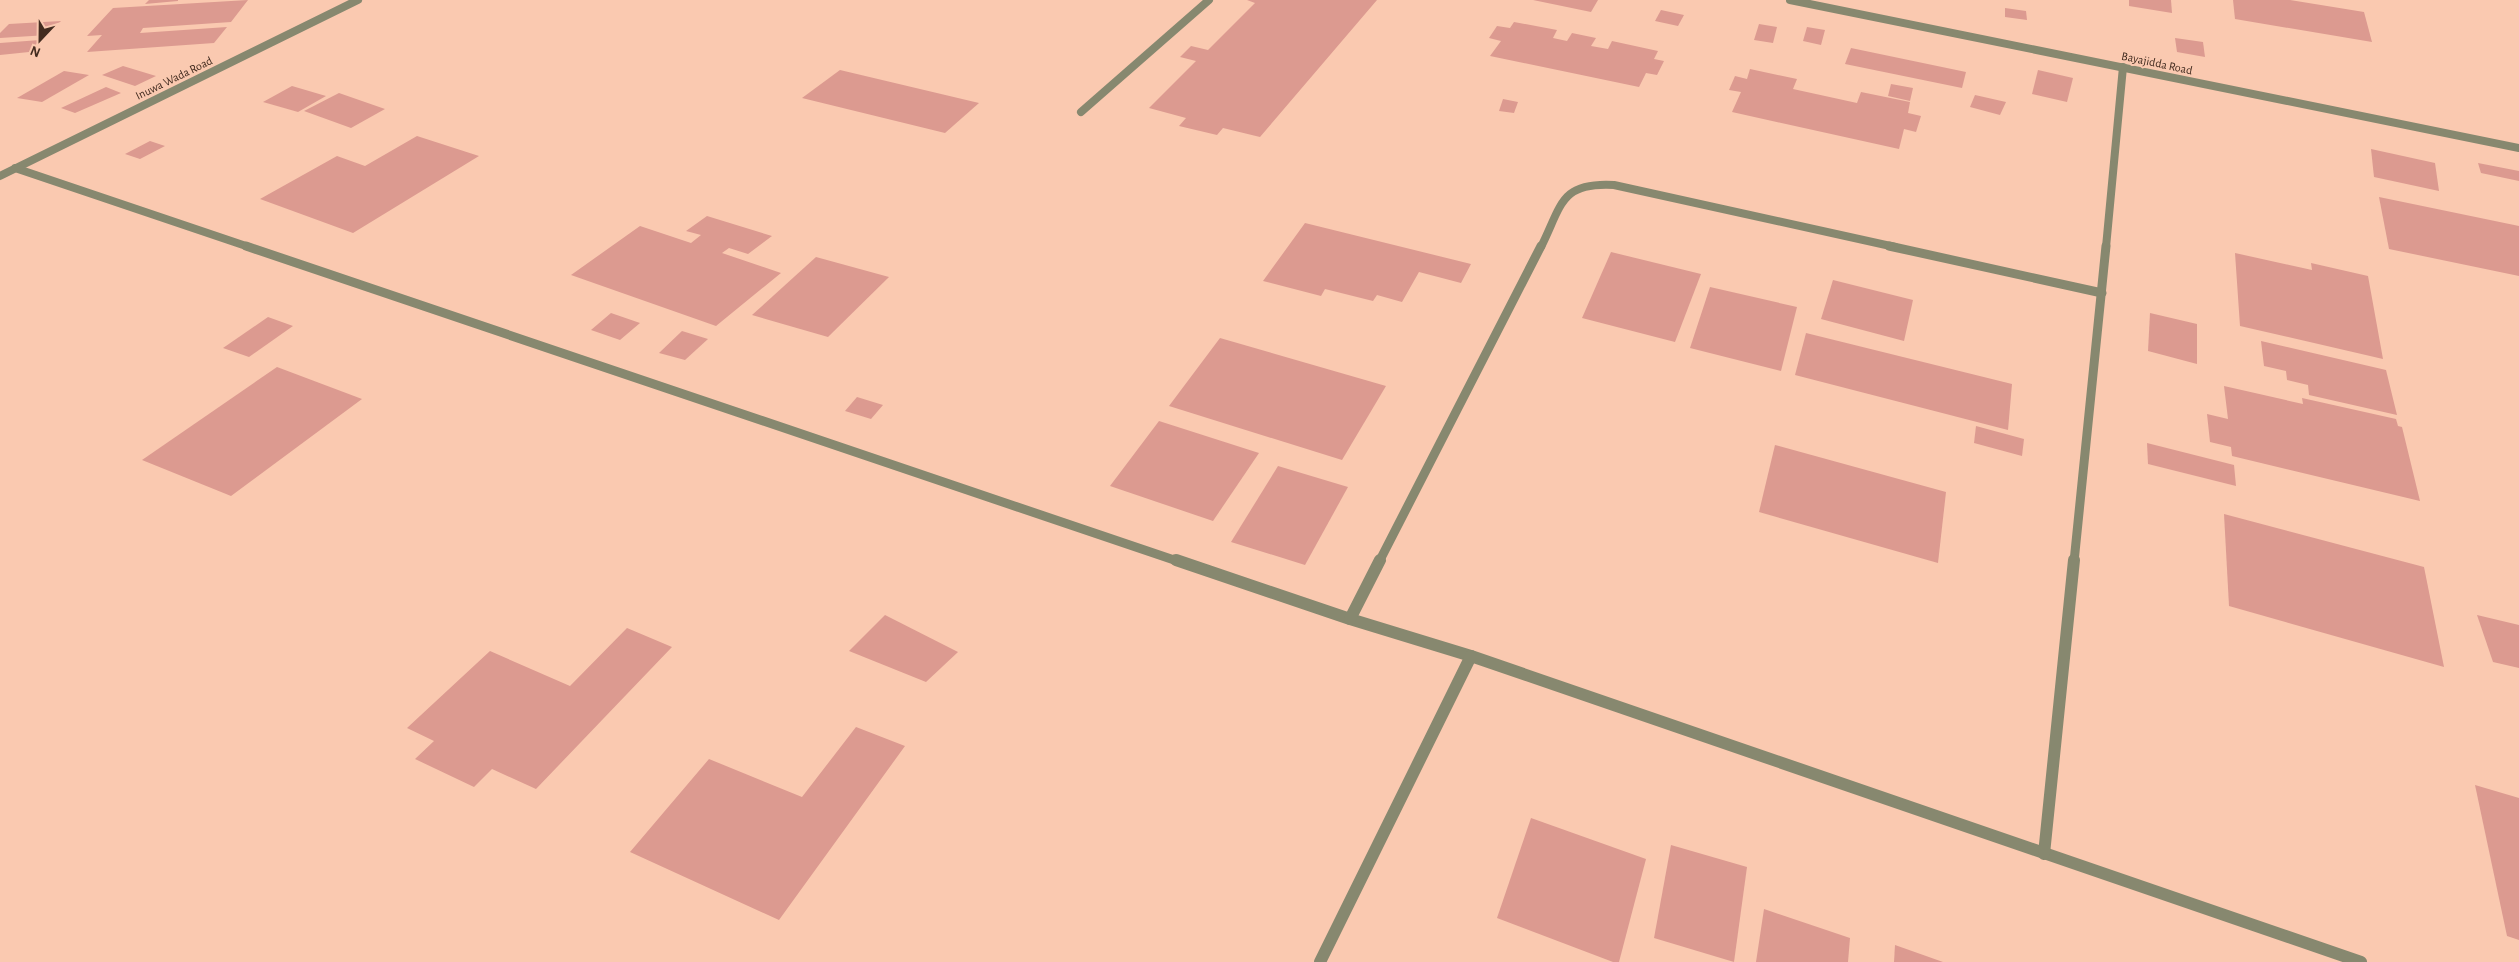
<svg xmlns="http://www.w3.org/2000/svg" width="2519" height="962" viewBox="0 0 2519 962" font-family="'Alegreya Sans',sans-serif">
	<rect width="100%" height="100%" fill="#fac9b0"/>
	<g fill="#dc9a90">
		<path d="M149 0H178V1L145 4Z"/>
		<path d="M248 0 231 22 143 28 140 33 227 27 214 43 87 52 102 35 87 36 113 8Z"/>
		<path d="M1377 0 1260 137 1223 128 1217 135 1179 126 1186 118 1149 108 1196 61 1180 57 1191 46 1208 50 1255 3 1247 0Z"/>
		<path d="M1533 0H1598L1591 12Z"/>
		<path d="M2129 0H2171L2172 13 2129 6Z"/>
		<path d="M2233 0H2290L2364 12 2372 42 2235 19Z"/>
		<path d="M2005 8 2026 11 2027 20 2005 17Z"/>
		<path d="M1661 10 1684 15 1678 26 1655 21Z"/>
		<path d="M61 21 48 35 0 38V33L9 24Z"/>
		<path d="M1514 22 1557 30 1553 38 1567 41 1572 33 1596 38 1591 46 1608 49 1612 41 1658 51 1654 59 1664 61 1657 75 1646 73 1639 87 1490 56 1501 41 1489 38 1497 26 1510 28Z"/>
		<path d="M1759 24 1777 27 1773 43 1754 40Z"/>
		<path d="M1807 27 1825 30 1821 45 1803 41Z"/>
		<path d="M2175 38 2203 42 2205 57 2177 52Z"/>
		<path d="M40 40 29 52 0 55V43Z"/>
		<path d="M1851 48 1966 72 1962 88 1845 64Z"/>
		<path d="M123 66 156 76 135 86 102 75Z"/>
		<path d="M1750 69 1797 79 1793 89 1857 103 1861 92 1910 102 1908 113 1921 116 1916 132 1904 129 1899 149 1732 112 1741 92 1729 90 1735 76 1747 79Z"/>
		<path d="M840 70 979 103 945 133 802 98Z"/>
		<path d="M2038 70 2073 78 2067 102 2032 94Z"/>
		<path d="M64 71 89 75 42 102 17 98Z"/>
		<path d="M1891 84 1913 88 1910 101 1888 96Z"/>
		<path d="M292 86 326 96 298 112 263 102Z"/>
		<path d="M106 87 121 93 75 113 61 108Z"/>
		<path d="M339 93 385 109 351 128 304 111Z"/>
		<path d="M1975 95 2006 102 2000 115 1970 107Z"/>
		<path d="M1503 99 1518 102 1514 113 1499 111Z"/>
		<path d="M417 136 479 156 353 233 260 199 337 156 365 166Z"/>
		<path d="M150 141 165 146 140 159 125 154Z"/>
		<path d="M2371 149 2435 163 2439 191 2374 177Z"/>
		<path d="M2478 163 2519 171V181L2481 173Z"/>
		<path d="M2379 197 2519 226V276L2389 249Z"/>
		<path d="M707 216 772 236 748 254 729 248 722 253 781 273 716 326 571 275 640 226 691 243 701 235 686 231Z"/>
		<path d="M1305 223 1471 264 1461 283 1419 272 1402 302 1377 295 1373 301 1325 289 1321 296 1263 281Z"/>
		<path d="M1611 252 1701 274 1675 342 1582 318Z"/>
		<path d="M2235 253 2312 270 2311 263 2368 276 2383 359 2240 326Z"/>
		<path d="M816 257 889 277 828 337 752 315Z"/>
		<path d="M1833 280 1913 300 1904 341 1821 319Z"/>
		<path d="M1710 287 1797 307 1781 371 1690 348Z"/>
		<path d="M611 313 640 323 620 340 591 330Z"/>
		<path d="M2150 313 2197 324V364L2148 351Z"/>
		<path d="M268 317 293 326 249 357 223 348Z"/>
		<path d="M682 331 708 339 685 360 659 353Z"/>
		<path d="M1806 333 2012 384 2008 430 1795 375Z"/>
		<path d="M1220 338 1386 386 1342 460 1169 406Z"/>
		<path d="M2261 341 2386 370 2397 415 2309 395 2308 385 2287 380 2286 371 2264 366Z"/>
		<path d="M277 367 362 399 231 496 142 460Z"/>
		<path d="M2224 386 2303 404 2302 398 2396 419 2398 426 2402 427 2420 501 2232 456 2231 447 2210 442 2207 414 2228 419Z"/>
		<path d="M857 397 883 405 871 419 845 411Z"/>
		<path d="M1159 421 1259 453 1213 521 1110 486Z"/>
		<path d="M1976 426 2024 439 2022 456 1974 443Z"/>
		<path d="M2147 443 2234 465 2236 486 2148 464Z"/>
		<path d="M1775 445 1946 492 1938 563 1759 512Z"/>
		<path d="M1278 466 1348 487 1305 565 1231 542Z"/>
		<path d="M2224 514 2424 567 2444 667 2229 606Z"/>
		<path d="M885 615 958 652 926 682 849 651Z"/>
		<path d="M2477 615 2519 625V668L2493 662Z"/>
		<path d="M627 628 672 647 536 789 492 769 474 787 415 759 434 741 407 728 490 651 570 686Z"/>
		<path d="M856 727 905 746 779 920 630 852 709 759 802 797Z"/>
		<path d="M2475 785 2519 798V940L2507 936Z"/>
		<path d="M1531 818 1646 859 1619 962H1613L1497 918Z"/>
		<path d="M1671 845 1747 867 1734 962 1654 938Z"/>
		<path d="M1764 909 1850 938 1848 962H1756Z"/>
		<path d="M1895 945 1943 962H1894Z"/>
	</g>
	<g fill="none" stroke-linecap="round" stroke-linejoin="round">
		<path stroke="#87886f" stroke-width="8" d="M1081 112 1209 0"/>
		<g stroke="#87886f" stroke-width="8">
			<path d="M1790 0 2519 148"/>
			<path d="M15 168 249 247"/>
			<path d="M1541 247C1562 205 1560 182 1614 185L1895 247"/>
			<path d="M2106 247 2123 67"/>
		</g>
		<g stroke="#87886f" stroke-width="9">
			<path d="M246 246 1180 562"/>
			<path d="M1889 246 2102 293"/>
			<path d="M1379 562 1541 246"/>
			<path d="M2074 562 2106 246"/>
		</g>
		<g stroke="#87886f" stroke-width="12">
			<path d="M1176 560 1350 619 1471 656 2361 962"/>
			<path d="M1350 619 1380 560"/>
			<path d="M2044 854 2074 560"/>
			<path d="M1320 962 1471 656"/>
		</g>
		<path stroke="#87886f" stroke-width="8" d="M0 176 358 0"/>
	</g>
	<g text-anchor="middle" dominant-baseline="central" stroke-width="4" stroke-linejoin="round" paint-order="stroke">
		<g font-size="12" fill="#432c20" stroke="#fac9b0">
			<text transform="translate(2157 63) rotate(12)">Bayajidda Road</text>
			<text transform="translate(174 78) rotate(-26)">Inuwa Wada Road</text>
		</g>
	</g>
	<g transform="translate(40 40) rotate(202)" stroke="#fac9b0" stroke-width="4" paint-order="stroke">
	<path d="M0-4L9 19L0 12L-9 19Z" fill="#432c20"/>
	<text y="-8" font-size="14" font-weight="bold" text-anchor="middle" fill="#432c20">N</text>
	</g>
</svg>
